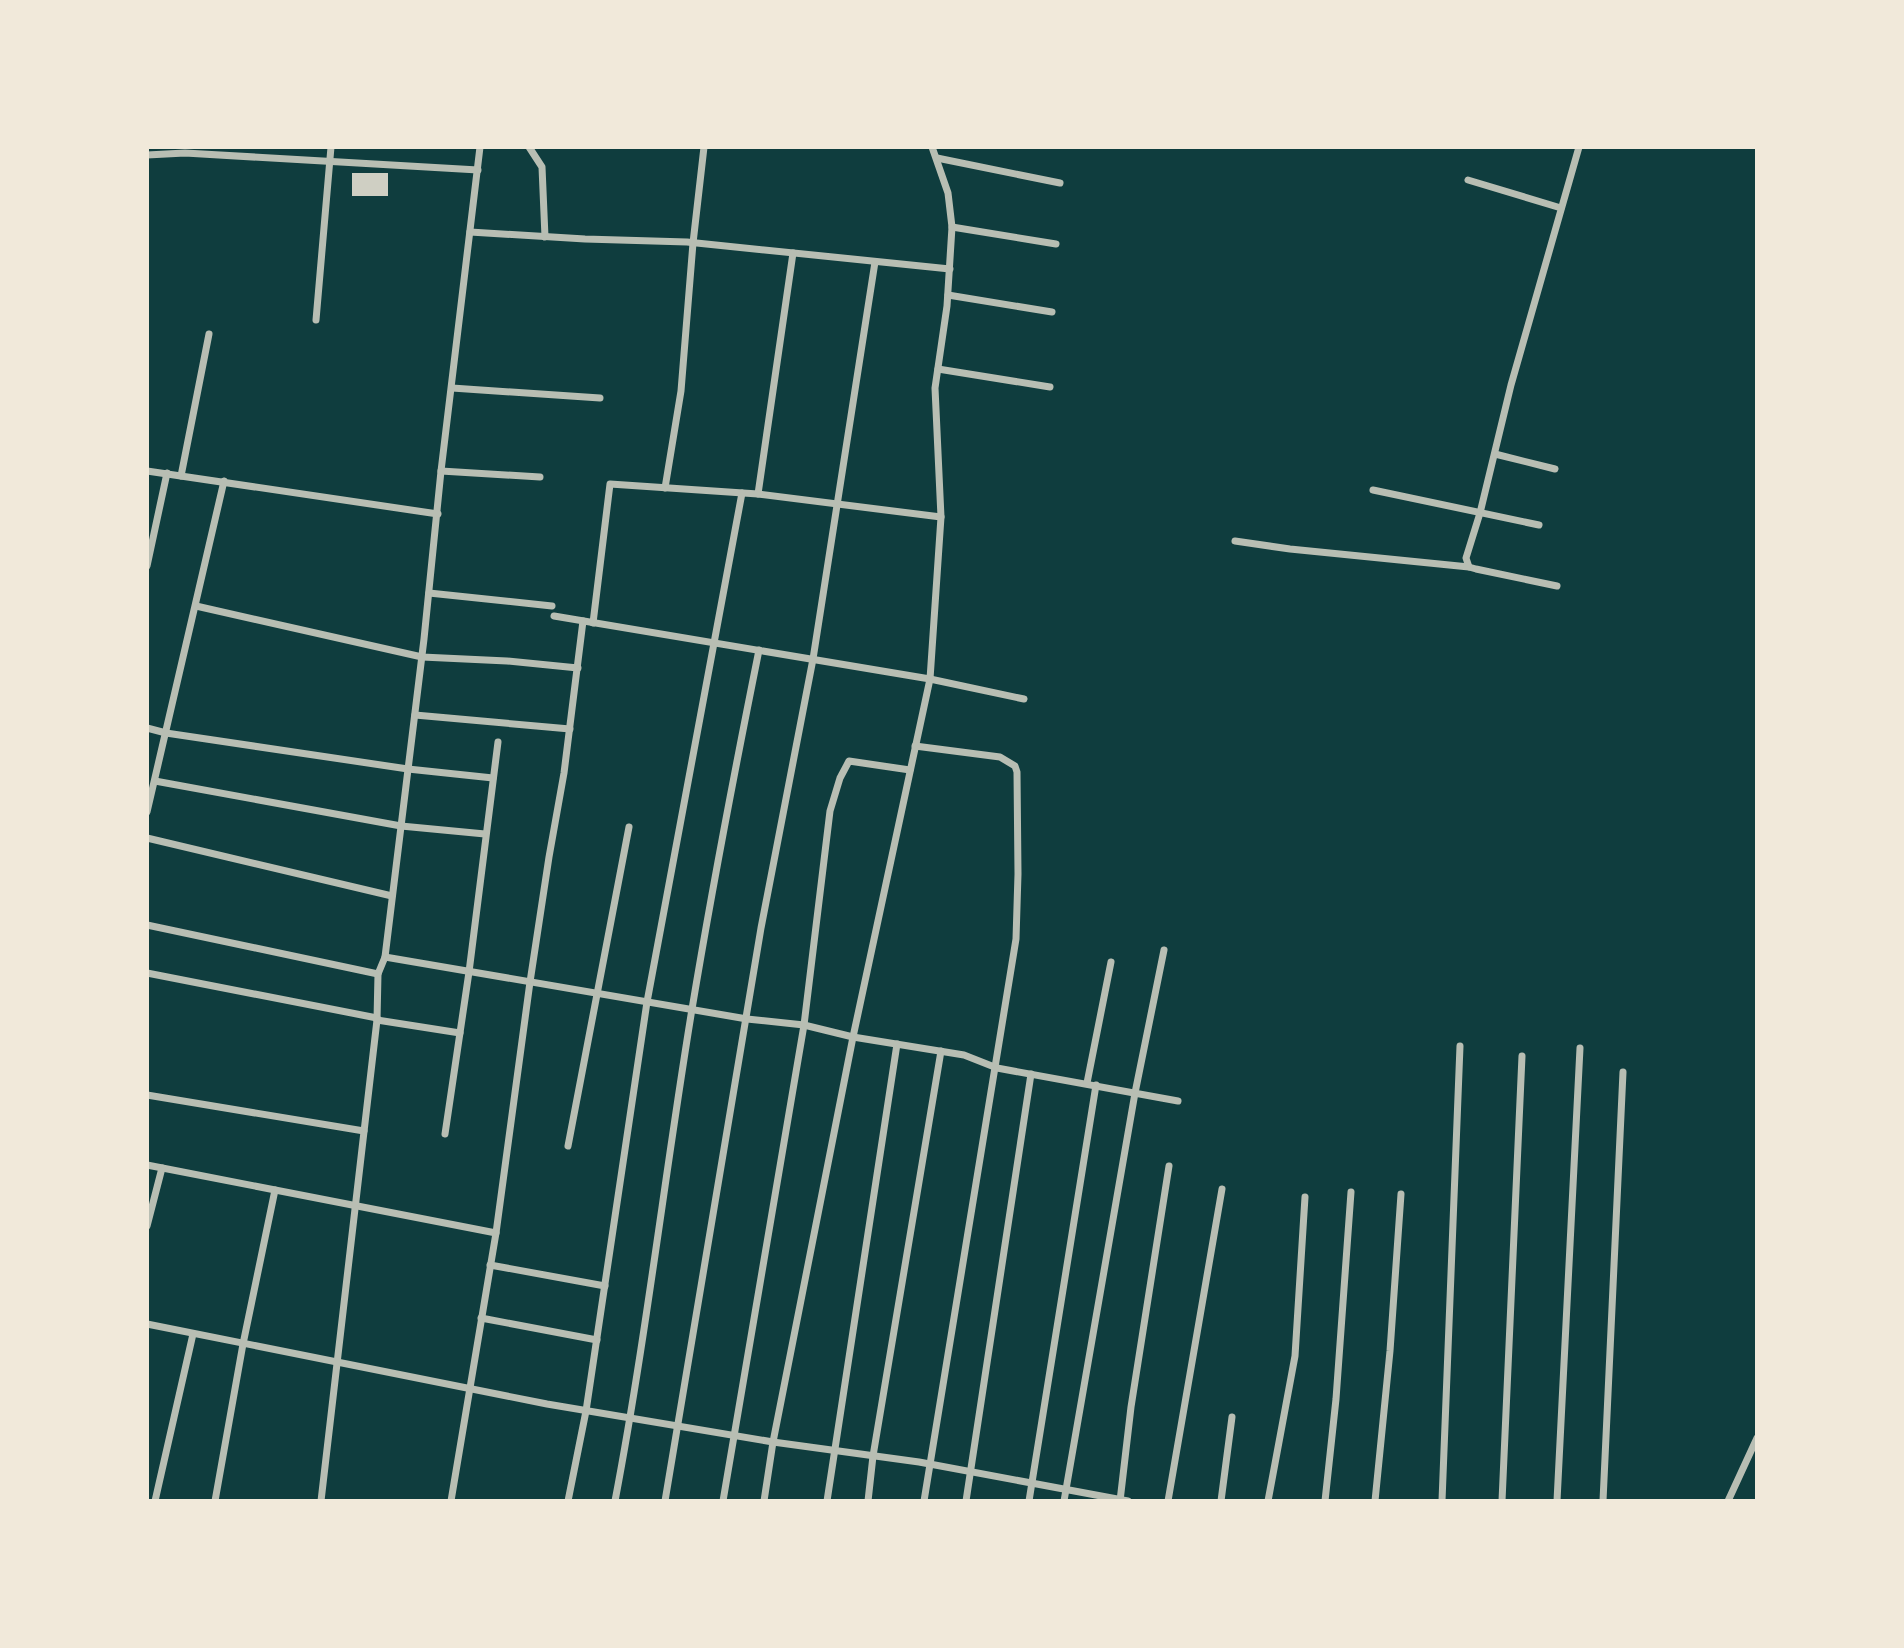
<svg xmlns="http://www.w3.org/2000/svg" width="1904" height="1648" viewBox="0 0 1904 1648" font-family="Signika,sans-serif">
	<rect width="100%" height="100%" fill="#0f3d3e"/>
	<rect fill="#cfcfc3" x="352" y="173" width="36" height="23"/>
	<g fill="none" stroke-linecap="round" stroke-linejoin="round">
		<g stroke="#b8beb3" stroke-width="7">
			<path d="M529 147 542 167 545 237"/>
			<path d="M147 155 185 153 478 170"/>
			<path d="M937 158 1060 183"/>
			<path d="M1468 180 1561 208"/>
			<path d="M952 227 1056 244"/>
			<path d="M470 232 585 239 687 242 950 269"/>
			<path d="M948 295 1052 312"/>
			<path d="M316 320 331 147"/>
			<path d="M938 369 1050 387"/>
			<path d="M452 388 600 398"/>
			<path d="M1495 454 1555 469"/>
			<path d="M147 471 438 514"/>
			<path d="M441 471 540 477"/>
			<path d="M181 476 209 334"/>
			<path d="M665 488 681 391 693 243 704 147"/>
			<path d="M1373 490 1539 525"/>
			<path d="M758 494 793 253"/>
			<path d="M1235 541 1290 549 1469 567"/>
			<path d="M147 566 167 473"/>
			<path d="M1557 586 1476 569 1469 567 1466 558 1480 513 1511 385 1579 147"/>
			<path d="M429 593 552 606"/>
			<path d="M196 606 422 657 507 661 578 668"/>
			<path d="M554 616 930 679 941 517 935 388 947 306 952 227 948 193 932 147"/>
			<path d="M593 623 610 484 758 494 941 517"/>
			<path d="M415 715 570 729"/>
			<path d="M147 728 166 733 408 769 493 778"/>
			<path d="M915 746 1000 757 1015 766 1017 772 1018 874 1016 939 924 1501"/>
			<path d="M155 781 401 826 485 834"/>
			<path d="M147 812 224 481"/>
			<path d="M147 838 392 896"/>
			<path d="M147 925 378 974"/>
			<path d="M385 957 747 1019 804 1025 853 1037 964 1055 997 1068 1178 1101"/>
			<path d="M147 973 377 1018"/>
			<path d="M377 1020 460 1033"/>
			<path d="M1087 1083 1111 962"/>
			<path d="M147 1095 364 1131"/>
			<path d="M445 1134 469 972 498 742"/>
			<path d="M568 1146 629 827"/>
			<path d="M147 1165 496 1233"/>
			<path d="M147 1226 162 1168"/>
			<path d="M490 1265 605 1286"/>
			<path d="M481 1318 597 1340"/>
			<path d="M147 1324 547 1404 773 1442 919 1462 1128 1501"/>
			<path d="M155 1501 193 1334"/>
			<path d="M215 1501 243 1344 275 1190"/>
			<path d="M321 1501 377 1020 378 974 385 957 424 639 441 471 480 147"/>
			<path d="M451 1501 496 1233 530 982 549 857 564 773 583 621"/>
			<path d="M568 1501 586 1411 647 1002 742 493"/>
			<path d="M615 1501C646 1338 665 1173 692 1009 712 889 735 769 759 650"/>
			<path d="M665 1501 761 928 813 659 875 262"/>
			<path d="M723 1501 804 1025 830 811 840 778 849 761 910 770"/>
			<path d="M764 1501 773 1442 853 1037 930 679 1024 699"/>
			<path d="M827 1501 897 1044"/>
			<path d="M868 1501 873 1456 941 1051"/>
			<path d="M966 1501 1031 1074"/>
			<path d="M1029 1501 1096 1085"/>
			<path d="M1064 1501 1135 1093 1164 950"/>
			<path d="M1120 1501 1131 1407 1169 1166"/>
			<path d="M1168 1501 1222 1189"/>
			<path d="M1221 1501 1232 1417"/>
			<path d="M1268 1501 1295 1356 1305 1197"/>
			<path d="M1325 1501 1336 1399 1351 1192"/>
			<path d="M1375 1501 1390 1351 1401 1194"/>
			<path d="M1442 1501 1460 1046"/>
			<path d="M1502 1501 1522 1056"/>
			<path d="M1557 1501 1580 1048"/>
			<path d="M1603 1501 1623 1072"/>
			<path d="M1728 1501 1757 1438"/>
		</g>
	</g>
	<rect width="1904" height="1648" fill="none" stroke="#f1e9da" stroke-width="298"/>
</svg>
